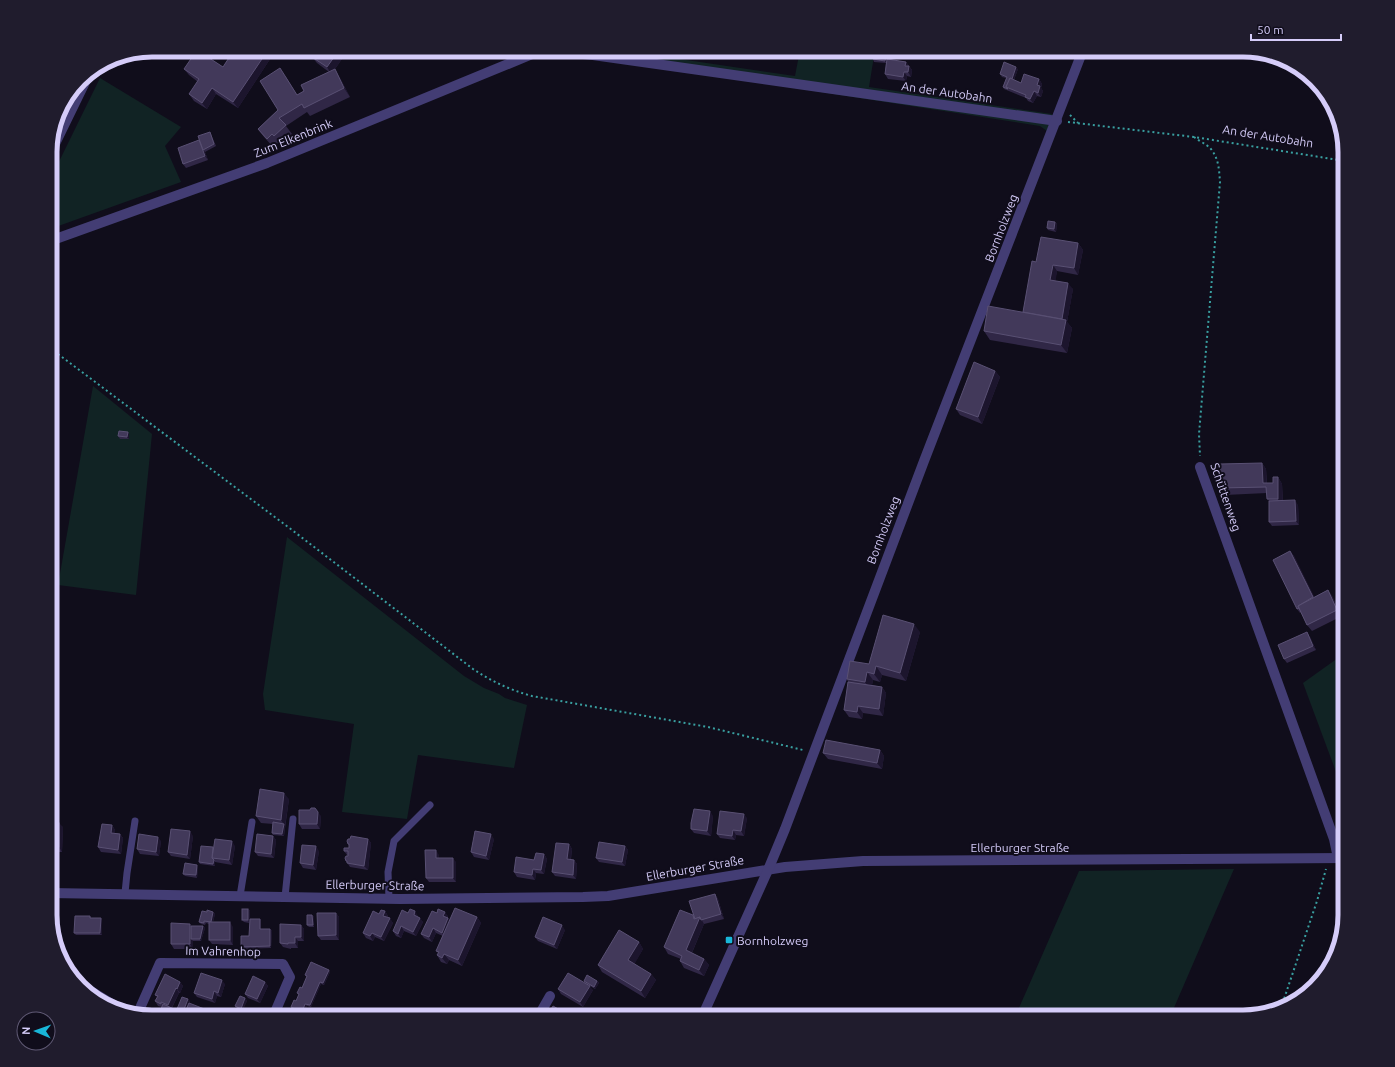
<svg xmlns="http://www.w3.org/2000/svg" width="1395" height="1067" viewBox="0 0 1395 1067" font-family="Ubuntu,sans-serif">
	<rect width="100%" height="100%" fill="#100d1b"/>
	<g fill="#112324">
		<path d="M556 50H639V53L795 76 800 50H875L869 87 1052 114 1047 131 1040 126 567 53Z"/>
		<path d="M100 78 181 127 165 146 181 182 50 229V180Z"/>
		<path d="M93 386 152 434 136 595 58 585Z"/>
		<path d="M287 537 464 676 484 688 499 694 505 698 527 705 514 768 418 755 407 819 342 812 354 724 265 710 263 694Z"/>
		<path d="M1345 653V796L1303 683Z"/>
		<path d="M1234 869 1170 1017H1015L1079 871Z"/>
	</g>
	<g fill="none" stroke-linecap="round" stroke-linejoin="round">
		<g stroke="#399fa0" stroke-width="2" stroke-dasharray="2 3" stroke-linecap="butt">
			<path d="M1070 115 1078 123"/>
			<path d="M1068 122 1194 137 1345 161"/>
			<path d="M1194 137C1199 141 1206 144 1210 148 1219 158 1219 170 1220 182L1199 434 1200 456"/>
			<path d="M50 348 292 530 473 669C491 681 510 690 532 696L708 727 803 750"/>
			<path d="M1281 1008 1317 901 1326 869"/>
		</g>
		<g stroke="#433d74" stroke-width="7">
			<path d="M125 893 127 873 135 821"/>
			<path d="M240 896 252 822"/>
			<path d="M285 897 293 819"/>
			<path d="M389 899 388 872 394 841 430 805"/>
		</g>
		<g stroke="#433d74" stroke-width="10">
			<path d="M545 50 593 55 1057 121"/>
			<path d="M50 154 90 72"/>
			<path d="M50 241 267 163 542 50"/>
			<path d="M1200 467 1334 839 1338 858"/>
			<path d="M50 893 400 899 583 897 608 896 785 867 863 861 1345 858"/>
			<path d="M81 985 125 1012"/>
			<path d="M137 1015 160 963 283 964 290 977 273 1017"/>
			<path d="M538 1017 550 996"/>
			<path d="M702 1017 768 870 785 829 924 461 1083 50"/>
		</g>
	</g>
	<g fill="#302746">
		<path d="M234 50H276L238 108 216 94 207 109 194 101 189 94 198 82 189 75 184 69 223 67Z"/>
		<path d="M309 50H348L335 69 340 78 350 97 310 116 307 112 286 126 292 134 280 145 278 143 273 147 264 137 258 129 278 110 286 77 297 95 304 91 329 72 317 63 312 57 314 54Z"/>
		<path d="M874 50H888L887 59 906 62 912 70 911 77 907 76 906 81 888 79 885 74 886 63 874 62 873 59Z"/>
		<path d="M893 50H902L901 53 894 52Z"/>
		<path d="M1018 69 1014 80 1021 83 1039 79 1042 84 1041 88 1043 91 1041 97 1037 96 1033 103 1028 101 1026 98 1004 89 1003 87 1006 78 1002 77 1000 74Z"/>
		<path d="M210 132 211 134 216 146 205 152 208 160 186 168 183 164Z"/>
		<path d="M1055 222 1057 224 1056 232 1048 230 1047 228Z"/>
		<path d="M1078 243 1083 250 1078 275 1057 271 1055 281 1073 289 1067 322 1072 328 1067 353 990 340 984 331 1023 312 1036 262Z"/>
		<path d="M995 371 1000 377 982 424 960 415 956 409Z"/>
		<path d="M128 432 129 434V439H120L118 436Z"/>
		<path d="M1262 463 1266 469 1267 483H1273L1278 477 1282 484 1283 501 1298 505 1299 525 1272 526 1269 522V501L1267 499V493L1225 495 1221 488Z"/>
		<path d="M1290 551 1294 556 1314 597 1328 590 1332 596 1342 616 1312 631 1307 625 1301 612 1300 613 1297 609Z"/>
		<path d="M920 632 906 681 882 675 880 682 873 680 872 685 882 687 886 693 883 716 863 713 862 719 849 717 844 710 848 682 847 679 869 664Z"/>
		<path d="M1307 632 1310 637 1316 650 1287 663 1284 659Z"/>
		<path d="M880 750 884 756 882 769 828 759 823 753Z"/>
		<path d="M289 799 284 836 273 835 272 833 273 824 261 823 256 816Z"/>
		<path d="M321 816 320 829H302L299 824Z"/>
		<path d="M713 816 711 836 694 833 691 829Z"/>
		<path d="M747 818 744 836 736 835 735 840 720 838 717 834Z"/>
		<path d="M50 823 63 827 62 852H50Z"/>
		<path d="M112 825 115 830 114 833 120 834 123 838 121 854 101 852 98 847Z"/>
		<path d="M193 836 190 859 171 856 168 852Z"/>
		<path d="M273 836 276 840 274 858 258 856 255 852Z"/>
		<path d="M368 839 371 843 368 870 350 867 346 861 348 855H347L344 851 349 848V845L348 844Z"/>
		<path d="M494 839 489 860 474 857 471 852Z"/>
		<path d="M161 841 159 856 140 854 137 849Z"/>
		<path d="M569 844 572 849 571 859 574 860 577 864 576 879 555 876 552 872Z"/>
		<path d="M235 846 232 865 215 862V866L200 864 199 862 213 847Z"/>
		<path d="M625 846 628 850 625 866 599 862 596 858Z"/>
		<path d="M319 851 316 870 303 868 300 863Z"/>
		<path d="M544 854 547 859 544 874 536 873 535 880 517 877 514 872Z"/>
		<path d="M439 855V858L456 862V882H429L426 878Z"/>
		<path d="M198 867 197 878 185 876 183 874Z"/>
		<path d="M715 894 718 899 724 919 704 924 692 953 704 959 709 965 704 976 684 968 680 961 681 959 668 954 664 947 693 915 694 917Z"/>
		<path d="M248 909 250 911 249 923 244 922 242 920Z"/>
		<path d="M385 911 388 916V917L393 923 384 941 375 937 373 941 366 938 363 933 379 914Z"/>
		<path d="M207 912H213L215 914 213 922 233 927V945L212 944 209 940V924L206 923 205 925 201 924 199 922Z"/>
		<path d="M336 913 339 917V940H321L318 936Z"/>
		<path d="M408 913 418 916V917L423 922 416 936 404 931 401 938 396 936 393 931Z"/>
		<path d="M437 913 448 916V918L450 920 477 917 481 923 462 966 449 960 447 964 441 962 437 955 438 953 436 951 443 936 436 933 432 942 424 938 421 934Z"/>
		<path d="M312 915 314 917V927H309L307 925Z"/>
		<path d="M90 916 91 918H101L102 920V935H76L74 933Z"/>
		<path d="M260 919 261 921V929H270L272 931 271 948 243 949 241 947 249 936Z"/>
		<path d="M301 925 304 929V941H298V948H291V949L283 947 280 943Z"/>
		<path d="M191 926H203L205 928 201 941H193V949H174L171 944Z"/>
		<path d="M565 930 557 949 538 941 535 937Z"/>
		<path d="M639 942 643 949 634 964 651 974 656 980 645 998 602 972 598 965Z"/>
		<path d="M329 970 330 972 324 985 321 984 311 1007 307 1006 303 1014 292 1009 291 1007 296 1001 299 995 297 993 302 988 307 977 305 975Z"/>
		<path d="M584 981H597L599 983 595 989 585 983Z"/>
		<path d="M180 982 183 986 180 993H179L172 1008 178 1012 176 1017H162L160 1016 159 1014 162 1007 158 1006 155 1001 157 997 155 995Z"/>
		<path d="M265 982 268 986 260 1003 248 998 245 994Z"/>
		<path d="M225 984 221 997 217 996 215 1003 197 997 194 993Z"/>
		<path d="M558 989 593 990 583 1007 561 994Z"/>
		<path d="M245 998 247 1001 242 1011 237 1008 235 1006Z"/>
		<path d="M190 1001 184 1014 178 1011 177 1009Z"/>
	</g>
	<g fill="#1c152d">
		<path d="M268 50H276L238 108 233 102Z"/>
		<path d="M339 50H348L335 69 340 78 350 97 344 88 331 74 327 67Z"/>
		<path d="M887 50H888L887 63 885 61Z"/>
		<path d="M906 62 912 70 911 77 908 72 905 66Z"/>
		<path d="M1016 67 1018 69 1010 89 1008 88Z"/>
		<path d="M904 72 907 76 906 81 903 77Z"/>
		<path d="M1039 79 1042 84 1041 88 1043 91 1041 97 1038 93 1037 85Z"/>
		<path d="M212 88 216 94 207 109 202 103Z"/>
		<path d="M1034 91 1037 96 1033 103 1030 99Z"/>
		<path d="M199 140 202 145 203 150 205 152 208 160 205 156Z"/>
		<path d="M1055 222 1057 224 1056 232 1054 229Z"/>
		<path d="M1078 243 1083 250 1078 275 1074 268Z"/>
		<path d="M1053 265 1057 271 1055 286 1050 280Z"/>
		<path d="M1068 283 1073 289 1067 322 1072 328 1067 353 1061 345 1062 321Z"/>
		<path d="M995 371 1000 377 982 424 978 417Z"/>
		<path d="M128 432 129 434V439L127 437Z"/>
		<path d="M1262 463 1266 469 1267 488 1263 483Z"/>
		<path d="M1278 477 1282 484 1283 505 1278 499Z"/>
		<path d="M1295 500 1298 505 1299 525 1296 521Z"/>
		<path d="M1290 551 1294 556 1318 604 1315 600Z"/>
		<path d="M1328 590 1332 596 1342 616 1337 610Z"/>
		<path d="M914 624 920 632 906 681 900 673Z"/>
		<path d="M1307 632 1310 637 1316 650 1313 646Z"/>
		<path d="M876 666 882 675 880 682 874 674Z"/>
		<path d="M867 672 873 680 871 691 865 682Z"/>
		<path d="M882 687 886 693 883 716 879 709Z"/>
		<path d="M858 706 863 713 862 719 857 712Z"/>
		<path d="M880 750 884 756 882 769 877 763Z"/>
		<path d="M284 793 289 799 285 826 281 820Z"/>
		<path d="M710 811 713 816 711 836 707 831Z"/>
		<path d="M318 812 321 816 320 829 317 824Z"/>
		<path d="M744 814 747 818 744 836 741 831Z"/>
		<path d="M59 823 63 827 62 852 59 847Z"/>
		<path d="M284 824 285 826 284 836 282 834Z"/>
		<path d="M112 825 115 830 114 837 111 833Z"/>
		<path d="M733 830 736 835 735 840 732 836Z"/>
		<path d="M190 831 193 836 190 859 187 855Z"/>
		<path d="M120 834 123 838 121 854 118 850Z"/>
		<path d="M491 834 494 839 489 860 486 856Z"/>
		<path d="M273 836 276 840 274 858 271 854Z"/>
		<path d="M158 837 161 841 159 856 156 852Z"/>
		<path d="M368 839 371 843 368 870 364 866Z"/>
		<path d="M232 841 235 846 232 865 229 860Z"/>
		<path d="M569 844 572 849 570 863 567 859Z"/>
		<path d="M316 846 319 851 316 870 313 865Z"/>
		<path d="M625 846 628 850 625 866 622 862Z"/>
		<path d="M436 850 439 855V862L436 858Z"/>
		<path d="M544 854 547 859 544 874 541 870Z"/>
		<path d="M453 858 456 862V882L453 878Z"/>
		<path d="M214 860 215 862V866L213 864Z"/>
		<path d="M574 860 577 864 576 879 573 875Z"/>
		<path d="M197 865 198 867 197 878 196 875Z"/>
		<path d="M533 869 536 873 535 880 532 875Z"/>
		<path d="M715 894 718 899 724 919 721 914Z"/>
		<path d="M248 909 250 911 249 923 248 920Z"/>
		<path d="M385 911 388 916 386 920 383 916Z"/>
		<path d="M415 911 418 916 417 919 414 915Z"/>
		<path d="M213 912 215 914 212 925 210 923Z"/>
		<path d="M445 912 448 916 446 920 443 916Z"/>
		<path d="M336 913 339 917V940L336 935Z"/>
		<path d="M312 915 314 917V927L313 925Z"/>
		<path d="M477 917 481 923 462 966 458 960Z"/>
		<path d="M700 917 704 924 690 957 686 950Z"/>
		<path d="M101 918 102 920V935L100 933Z"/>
		<path d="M390 918 393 923 384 941 381 937Z"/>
		<path d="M420 918 423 922 416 936 413 932Z"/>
		<path d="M448 918 451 922 445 937 442 933Z"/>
		<path d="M260 919 261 921V931L260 929Z"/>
		<path d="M230 922 233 927V945L230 940Z"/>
		<path d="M190 924 193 928 191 939 193 941V949L190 944Z"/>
		<path d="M301 925 304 929V941L301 937Z"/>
		<path d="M562 925 565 930 557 949 554 945Z"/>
		<path d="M203 926 205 928 201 941 200 939Z"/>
		<path d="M401 926 404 931 401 938 398 934Z"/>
		<path d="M433 928 436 933 432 942 429 937Z"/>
		<path d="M270 929 272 931 271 948 270 946Z"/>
		<path d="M372 933 375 937 373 941 370 936Z"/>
		<path d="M295 937 298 941V948L295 943Z"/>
		<path d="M639 942 643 949 633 967 628 960Z"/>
		<path d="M444 954 449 960 447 964 442 958Z"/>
		<path d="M704 959 709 965 704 976 699 970Z"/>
		<path d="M329 970 330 972 324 985 323 983Z"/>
		<path d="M651 974 656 980 645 998 641 991Z"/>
		<path d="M222 980 225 984 221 997 218 993Z"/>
		<path d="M597 981 599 983 595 989 594 987Z"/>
		<path d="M180 982 183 986 180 993 177 989Z"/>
		<path d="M265 982 268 986 260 1003 257 999Z"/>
		<path d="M320 982 321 984 311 1007 310 1005Z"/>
		<path d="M590 986 593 990 583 1007 580 1002Z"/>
		<path d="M176 988 179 993 171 1009 168 1005Z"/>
		<path d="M214 991 217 996 215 1003 212 999Z"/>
		<path d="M245 998 247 1001 242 1011 241 1009Z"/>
		<path d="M188 999 190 1001 184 1014 183 1012Z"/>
		<path d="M305 1004 307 1006 303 1014 302 1012Z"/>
		<path d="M176 1010 178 1012 176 1017H173Z"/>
		<path d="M207 1010 210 1015 209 1017H204Z"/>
		<path d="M567 1014 569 1017H565Z"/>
	</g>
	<g fill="#42395a" stroke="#595073">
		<path d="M197 50 223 67 234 50H268L233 102 212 88 202 103 189 94 199 79 184 69Z"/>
		<path d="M314 50H339L327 67 312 57 316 51Z"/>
		<path d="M874 50H887L885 61 873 59Z"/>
		<path d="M887 59 906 62 905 66H909L908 72H904L903 77 885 74Z"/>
		<path d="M1004 62 1016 67 1012 79 1010 78 1006 87 1008 89 1003 87 1007 77 1000 74Z"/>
		<path d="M280 68 297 95 304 91 301 85 335 69 344 88 304 108 302 104 279 118 286 125 274 136 272 134 267 139 258 129 278 110 260 81Z"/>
		<path d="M1024 74 1039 79 1037 85 1040 86 1038 93 1034 91 1030 99 1025 97 1026 95 1006 87 1010 78 1021 83Z"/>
		<path d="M210 132 214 144 203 150 198 136Z"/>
		<path d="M199 140 205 156 183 164 178 148Z"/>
		<path d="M1048 221 1055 222 1054 229 1047 228Z"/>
		<path d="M1041 237 1078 243 1074 268 1053 265 1050 280 1068 283 1062 319 1023 312 1032 261 1036 262Z"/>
		<path d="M988 306 1066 320 1061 345 984 331Z"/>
		<path d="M974 362 995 371 978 417 956 409Z"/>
		<path d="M119 431 128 432 127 437 118 436Z"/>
		<path d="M1262 463 1263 483H1273V477H1278V499H1267L1266 487 1221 488 1220 464Z"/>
		<path d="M1295 500 1296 521 1269 522V501Z"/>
		<path d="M1290 551 1313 597 1298 606 1299 608 1297 609 1273 560Z"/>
		<path d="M1328 590 1337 610 1307 625 1298 606Z"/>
		<path d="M883 615 914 624 900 673 876 666 874 674 867 672 865 682 847 679 850 661 869 664Z"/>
		<path d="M1307 632 1313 646 1284 659 1278 645Z"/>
		<path d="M848 682 882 687 879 709 858 706 857 712 844 710Z"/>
		<path d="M826 740 880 750 877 763 823 753Z"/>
		<path d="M260 789 284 793 281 820 256 816Z"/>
		<path d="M311 808H315L318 812 317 824H299V810H310Z"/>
		<path d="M694 809 710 811 707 831 691 829V823Z"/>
		<path d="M720 811 744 814 741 831 733 830 732 836 717 834Z"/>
		<path d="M273 822 284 824 282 834 272 833Z"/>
		<rect x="50" y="823" width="9" height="24"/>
		<path d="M102 824 112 825 111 833 120 834 118 850 98 847Z"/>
		<path d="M171 829 190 831 187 855 168 852Z"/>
		<path d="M475 831 491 834 486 856 471 852Z"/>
		<path d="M139 834 158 837 156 852 137 849Z"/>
		<path d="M257 834 273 836 271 854 255 852Z"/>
		<path d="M351 836 368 839 364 866 347 863V861H346L345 858 346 856H348V851H344V848H349V844H348L347 841 348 839H350Z"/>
		<path d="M215 839 232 841 229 860 212 858Z"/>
		<path d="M599 842 625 846 622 862 596 858Z"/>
		<path d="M556 843 569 844 567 859 574 860 573 875 552 872Z"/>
		<path d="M302 845 316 846 313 865 300 863Z"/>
		<path d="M201 846 213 847 212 858 214 860 213 864 199 862Z"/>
		<path d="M425 850H436V858H453V878H426Z"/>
		<path d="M536 853 544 854 541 870 533 869 532 875 514 872 516 857 534 860Z"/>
		<path d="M185 863 197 865 196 875 183 874Z"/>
		<path d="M715 894 721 914 701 920 700 917 695 919 689 901Z"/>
		<path d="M455 908 477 917 458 960 444 954 442 958 437 955 439 952 436 951Z"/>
		<rect x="242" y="909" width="6" height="11"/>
		<path d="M410 909 415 911 414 915 420 918 413 932 401 926 398 934 393 931 402 910 408 913Z"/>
		<path d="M438 909 445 912 443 916 448 918 442 933 433 928 429 937 421 934 432 911 437 913Z"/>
		<path d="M207 910 213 912 211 922 204 921V923L199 922 202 911 207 912Z"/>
		<path d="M381 910 385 911 383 916 390 918 381 937 372 933 370 936 363 933 373 911 379 914Z"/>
		<path d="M680 910 693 915 694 919 700 917 686 950 704 959 699 970 680 961 682 956 664 947Z"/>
		<path d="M317 913H336V935L318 936Z"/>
		<path d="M307 915H312L313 925H307Z"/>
		<path d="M75 916H90V918H101L100 933H74Z"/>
		<path d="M543 917 562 925 554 945 535 937Z"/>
		<path d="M250 919H260V929H270V946L241 947V936H249Z"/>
		<rect x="209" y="922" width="21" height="18"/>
		<path d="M171 923 190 924V944H171Z"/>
		<path d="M280 924 301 925V937H295V943H288V944L280 943Z"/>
		<path d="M191 926H203L200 939H191Z"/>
		<path d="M619 930 639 942 628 960 651 974 641 991 598 965Z"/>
		<path d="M311 962 329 970 323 983 320 982 310 1005 305 1004 302 1012 291 1007 294 1000 296 1001 299 994 297 993 300 987 302 988 307 976 305 975Z"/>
		<path d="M201 973 222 980 218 993 214 991 212 999 194 993Z"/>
		<path d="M568 973 590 986 580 1002 558 989Z"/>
		<path d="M165 974 180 982 177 989 176 988 168 1005 161 1002V1004L155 1001 158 996 155 995Z"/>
		<path d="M587 975 597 981 594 987 584 981Z"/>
		<path d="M253 976 265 982 257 999 245 994Z"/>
		<path d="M240 996 245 998 241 1009 235 1006Z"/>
		<path d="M182 997 188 999 183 1012 177 1009Z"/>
		<path d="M189 1003 207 1010 204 1017H183Z"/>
		<path d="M163 1004 176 1010 173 1017H165L159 1014Z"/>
		<path d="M553 1006 567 1014 565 1017H546Z"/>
		<path d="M357 1010 367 1015 366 1017H354Z"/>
		<path d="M575 1010 587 1017H570Z"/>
		<path d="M226 1011 236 1014 234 1017H224Z"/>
		<path d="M285 1014 293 1017H284Z"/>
	</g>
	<rect fill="#19b7d9" stroke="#100d1b" stroke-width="1.5" x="725" y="936" width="8" height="8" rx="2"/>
	<g text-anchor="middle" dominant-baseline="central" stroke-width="4" stroke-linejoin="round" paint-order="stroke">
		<g font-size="12" fill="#d5ccf9" stroke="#100d1b">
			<text transform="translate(947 92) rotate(8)">An der Autobahn</text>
			<text transform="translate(1268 136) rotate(9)">An der Autobahn</text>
			<text transform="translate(293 138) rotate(-22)">Zum Elkenbrink</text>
			<text transform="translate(1001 228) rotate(-69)">Bornholzweg</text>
			<text transform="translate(1226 497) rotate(71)">Schüttenweg</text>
			<text transform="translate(883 530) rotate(-69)">Bornholzweg</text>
			<text x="1020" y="847">Ellerburger Straße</text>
			<text transform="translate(695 868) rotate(-10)">Ellerburger Straße</text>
			<text transform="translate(375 885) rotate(1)">Ellerburger Straße</text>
			<text transform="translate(223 951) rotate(1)">Im Vahrenhop</text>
		</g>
		<g font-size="12" fill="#d5ccf9" stroke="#100d1b" text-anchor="start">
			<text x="737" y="940">Bornholzweg</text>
		</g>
	</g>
	<path d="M0 0H1395V1067H0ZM152 57H1243A95 95 0 0 1 1338 152V915A95 95 0 0 1 1243 1010H152A95 95 0 0 1 57 915V152A95 95 0 0 1 152 57Z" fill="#201c2d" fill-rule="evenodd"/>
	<path fill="none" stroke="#d5ccf9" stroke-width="5" d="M152 57H1243A95 95 0 0 1 1338 152V915A95 95 0 0 1 1243 1010H152A95 95 0 0 1 57 915V152A95 95 0 0 1 152 57Z"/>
	<g transform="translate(36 1031) rotate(272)"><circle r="19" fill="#100d1b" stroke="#5f5974"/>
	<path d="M0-3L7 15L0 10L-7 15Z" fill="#19b7d9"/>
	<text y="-6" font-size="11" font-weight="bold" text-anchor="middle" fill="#d5ccf9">N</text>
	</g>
	<path d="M1251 34v6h90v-6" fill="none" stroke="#d5ccf9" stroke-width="2"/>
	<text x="1257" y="34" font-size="12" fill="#d5ccf9" stroke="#100d1b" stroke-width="3" paint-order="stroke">50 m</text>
</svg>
